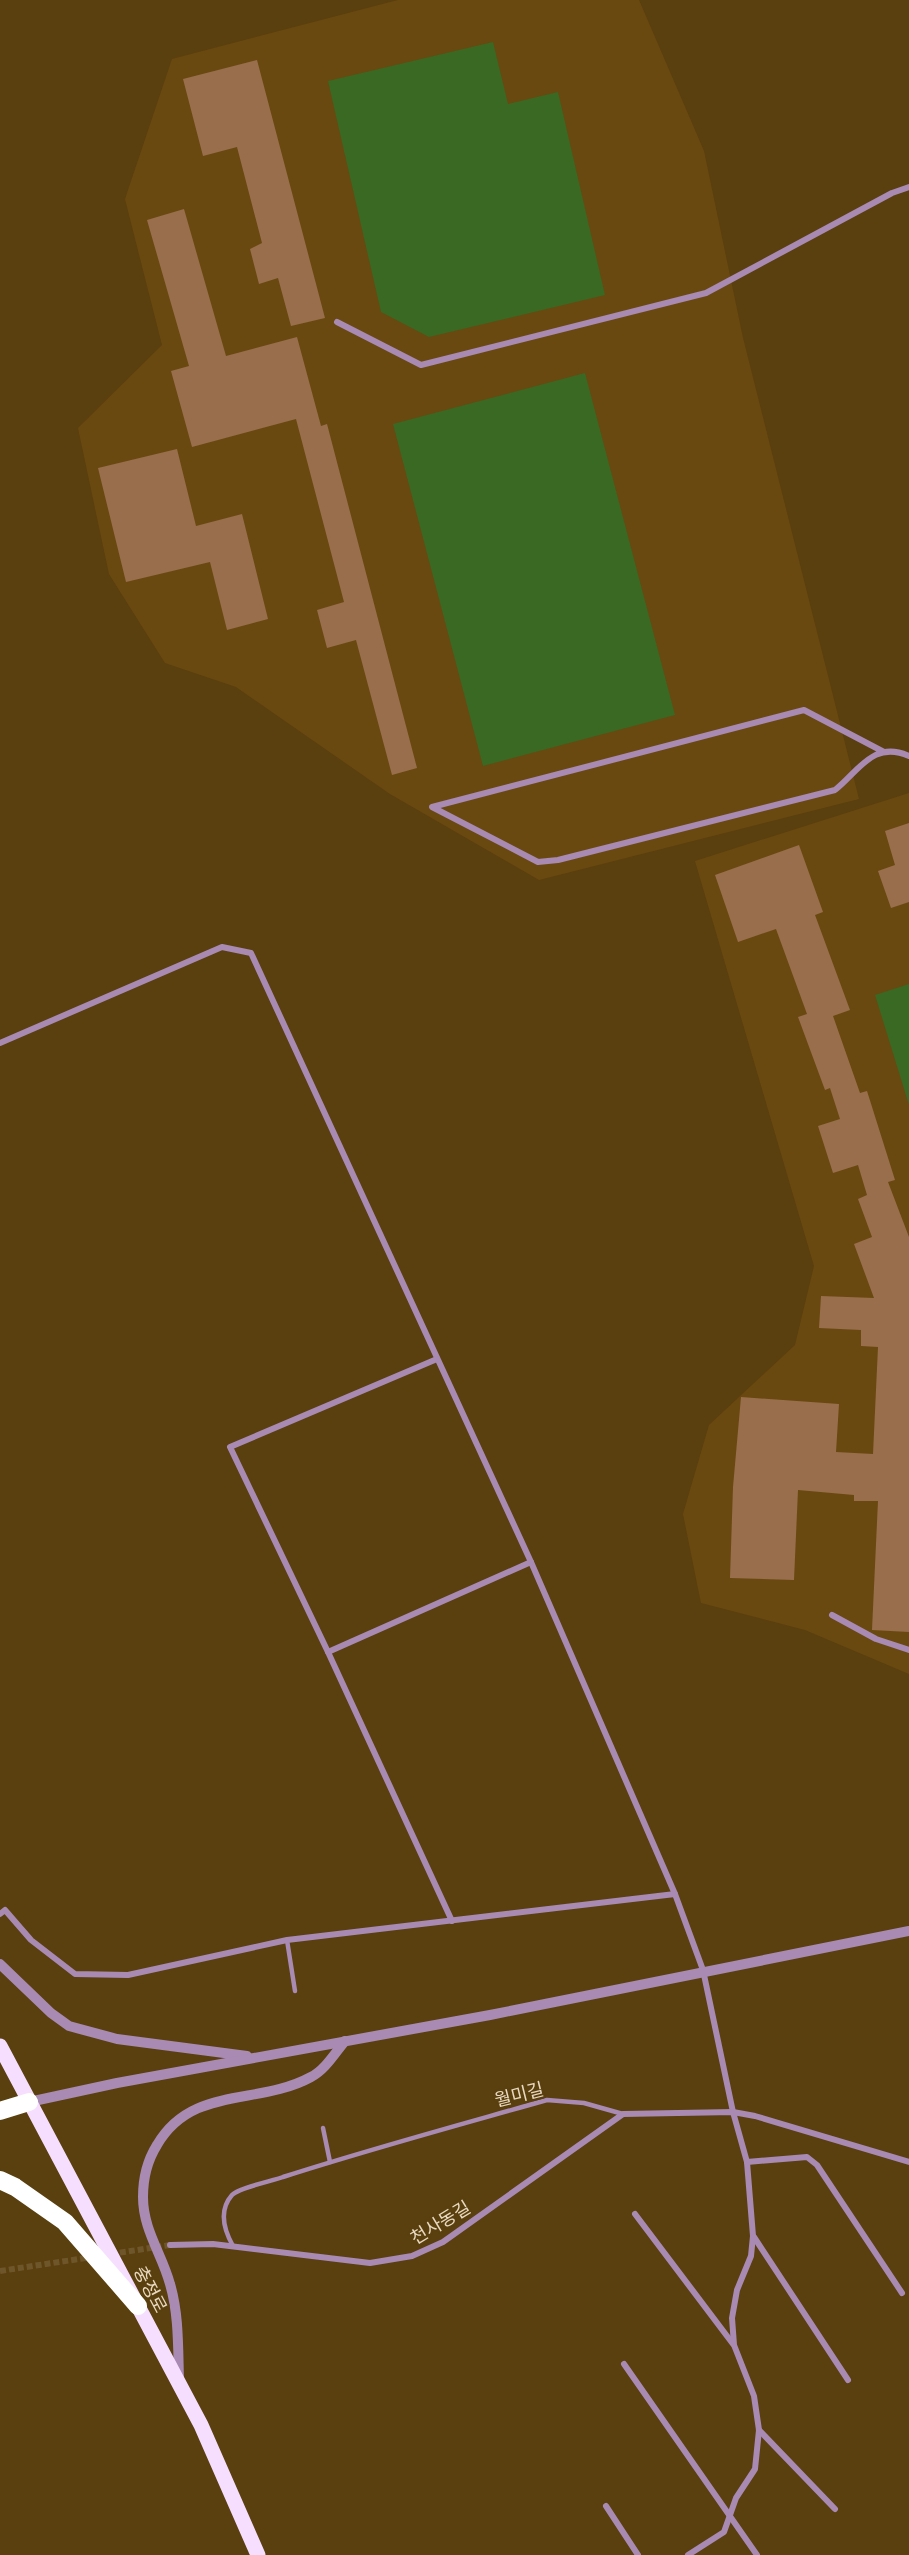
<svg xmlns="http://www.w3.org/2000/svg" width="909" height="2555" viewBox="0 0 909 2555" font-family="Ubuntu,'Noto Sans KR',sans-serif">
	<rect width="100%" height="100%" fill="#5a3f0f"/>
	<g fill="#69490f">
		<path d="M398 0H639L704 151 743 338 859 799 539 880 390 794 236 687 165 663 109 574 78 428 162 345 125 199 172 59Z"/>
		<path d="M909 793V1674L805 1630 701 1603 683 1514 709 1425 795 1345 814 1266 695 861Z"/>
	</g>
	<g fill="#396922">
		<path d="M493 42 508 104 558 92 605 295 429 337 381 312 328 81Z"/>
		<path d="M585 373 675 715 483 766 393 424Z"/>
		<path d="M909 984V1105L875 995Z"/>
	</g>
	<g fill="#996e4d">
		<path d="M257 60 325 318 291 326 278 278 259 284 250 249 262 243 237 147 203 156 183 79Z"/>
		<path d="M184 209 226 356 297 337 321 426 327 424 417 768 392 775 356 640 327 648 317 610 344 602 296 419 192 447 171 371 189 366 147 220Z"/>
		<path d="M177 449 196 526 242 514 268 619 227 630 210 562 126 582 98 468Z"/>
		<path d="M909 823V902L891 908 878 871 895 865 885 831Z"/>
		<path d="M799 845 823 912 815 915 850 1010 833 1016 860 1093 867 1091 895 1180 888 1182 909 1237V1632L872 1630 878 1501H854V1495L798 1490 794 1580 730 1578 733 1487 741 1397 839 1404 836 1452 873 1454 878 1347 861 1346V1330L819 1328 821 1296 874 1298 854 1244 872 1237 858 1199 867 1195 858 1165 833 1173 818 1126 840 1119 830 1088 825 1090 798 1017 807 1014 776 929 738 942 715 875Z"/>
	</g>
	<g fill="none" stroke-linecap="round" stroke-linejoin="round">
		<g stroke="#6f562a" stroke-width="6" stroke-dasharray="6 3" stroke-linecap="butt">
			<path d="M111 2254 170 2245"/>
			<path d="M0 2271 92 2257"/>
		</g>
		<g stroke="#a88ab3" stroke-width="4.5">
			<path d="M287 1940 295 1991"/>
			<path d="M323 2128 330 2162"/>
			<path d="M233 2246C224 2230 218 2211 232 2195 238 2188 272 2181 283 2177 370 2149 459 2125 547 2100L584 2103 623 2114"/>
		</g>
		<g stroke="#a88ab3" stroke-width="6">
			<path d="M337 322 421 365 706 293 892 193 909 187"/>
			<path d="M884 752 804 710 432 807 538 862 558 860 835 790C859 771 873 740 909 756"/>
			<path d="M0 1043 222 947 251 953 531 1562 675 1894 703 1970 733 2112 747 2162 753 2236 751 2256 737 2290 732 2318 734 2345 754 2396 759 2430 755 2469 736 2498 724 2532 688 2555"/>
			<path d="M437 1359 230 1447 328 1652 452 1921"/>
			<path d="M832 1615 876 1639 909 1650"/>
			<path d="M328 1652 531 1562"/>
			<path d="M0 1914 5 1910 31 1940 75 1974 128 1975 287 1940 675 1894"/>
			<path d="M747 2162 807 2157 817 2165 902 2293"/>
			<path d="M635 2214 733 2344"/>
			<path d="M754 2237 848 2380"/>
			<path d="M170 2245 213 2244 370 2263 412 2256 443 2242 623 2114 733 2112 755 2116 909 2162"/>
			<path d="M624 2364 757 2555"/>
			<path d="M759 2430 835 2509"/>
			<path d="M606 2506 638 2555"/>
		</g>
		<g stroke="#a88ab3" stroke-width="10">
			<path d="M0 1964 51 2013 69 2026 117 2039 247 2056"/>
			<path d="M29 2102 117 2083 490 2015 909 1931"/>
			<path d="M179 2380C178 2349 179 2314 170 2284 162 2254 143 2230 143 2197 143 2179 147 2161 157 2145 192 2085 258 2106 311 2077 325 2070 335 2053 345 2041"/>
		</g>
		<path stroke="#f6deff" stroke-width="15" d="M0 2046 201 2425 258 2555"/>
		<g stroke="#fff" stroke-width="18">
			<path d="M0 2111 29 2102"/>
			<path d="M0 2180 15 2187 65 2222 138 2306"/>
		</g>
	</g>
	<g text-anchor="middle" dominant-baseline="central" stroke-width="4.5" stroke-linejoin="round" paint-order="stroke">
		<g font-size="18" fill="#e9d9c1" stroke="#5a3f0f">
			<text transform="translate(519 2094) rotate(-14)">월미길</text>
			<text transform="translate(440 2222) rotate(-31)">천사동길</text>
			<text transform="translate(151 2289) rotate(62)">충정로</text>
		</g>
	</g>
</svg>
